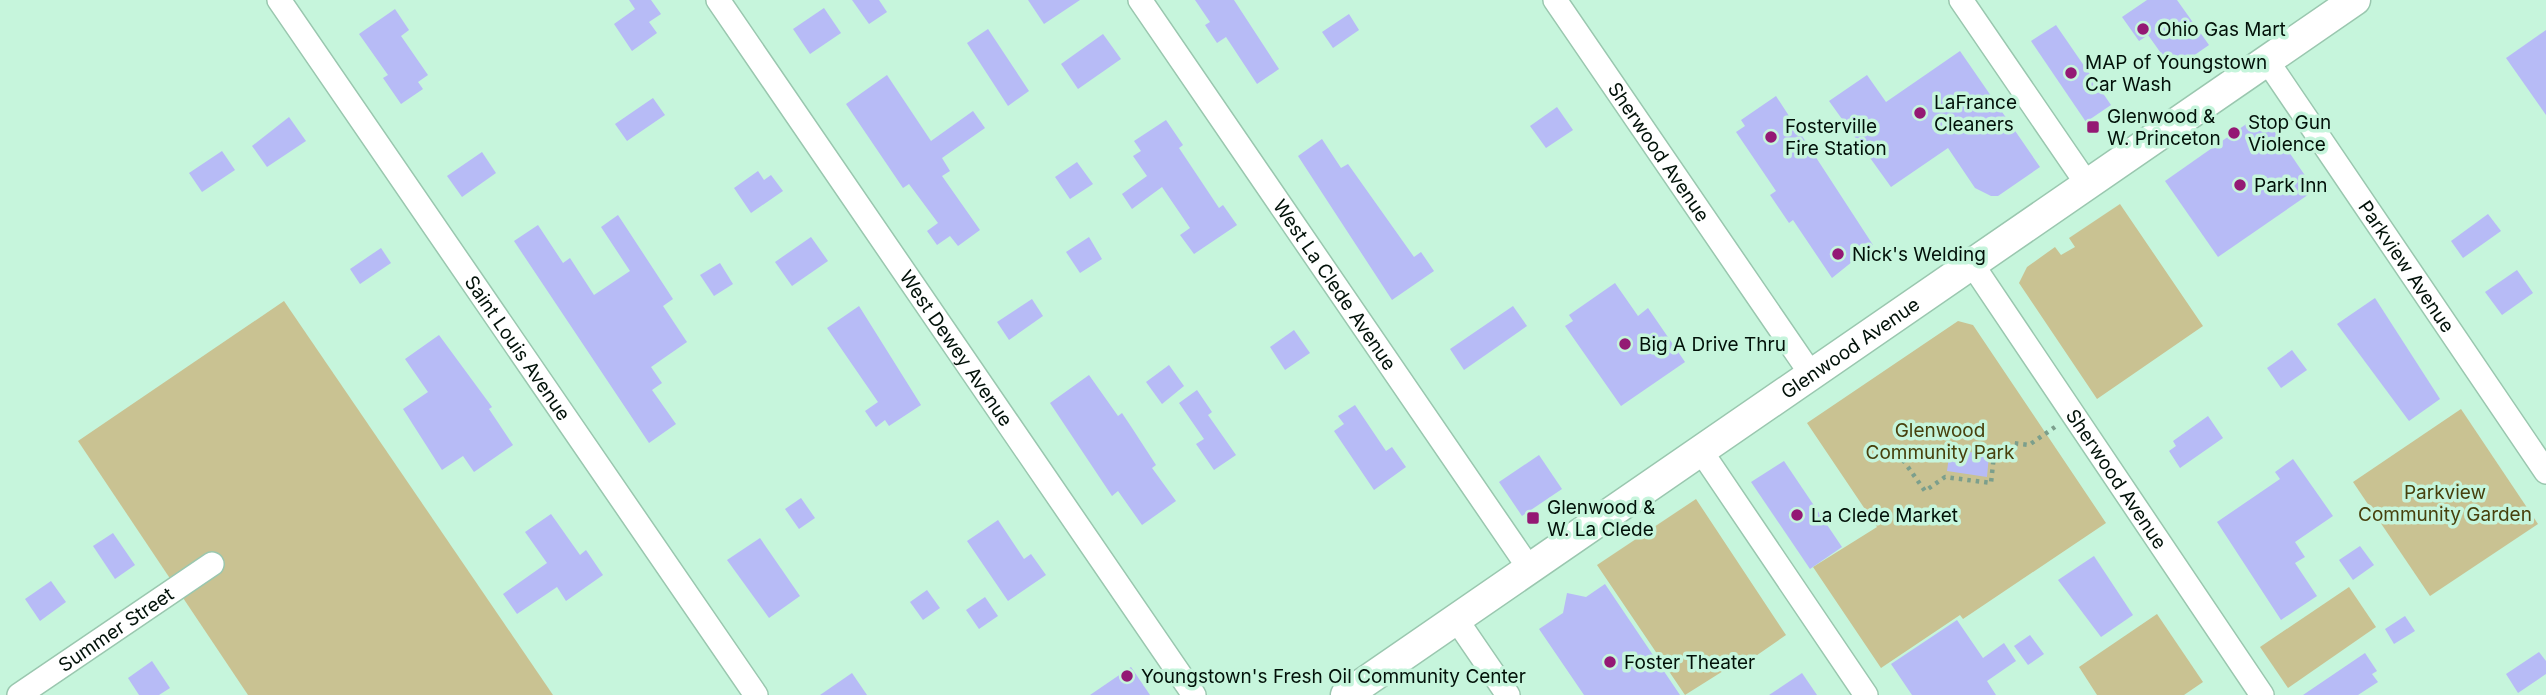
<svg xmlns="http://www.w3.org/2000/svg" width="2546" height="695" viewBox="0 0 2546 695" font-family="Inter,sans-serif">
	<rect width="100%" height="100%" fill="#c6f5dc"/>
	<g fill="#c9c292">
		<path d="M2120 204 2203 326 2097 399 2019 283 2027 267 2055 247 2061 255 2075 247 2069 238Z"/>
		<path d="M284 301 553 695H248L78 441Z"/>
		<path d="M1958 321 1973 325 2106 523 1963 619 1960 615 1881 668 1813 567 1877 527 1807 423Z"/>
		<path d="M2461 409 2538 524 2430 596 2353 482Z"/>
		<path d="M1696 499 1786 635 1750 660 1747 656 1685 695 1597 565Z"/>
		<path d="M2349 587 2376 627 2288 688 2260 647Z"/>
		<path d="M2157 614 2203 682 2184 695H2097L2079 667Z"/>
	</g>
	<g fill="#b7bbf6">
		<path d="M629 0H651L661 14 649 22 657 33 632 51 614 24 635 9Z"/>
		<path d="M852 0H879L887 12 869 24Z"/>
		<path d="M1028 0H1080L1044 24Z"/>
		<path d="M1195 0H1234L1279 69 1257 84 1226 37 1217 43 1205 25 1210 22Z"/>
		<path d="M2147 0H2177L2209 45 2173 70 2148 35 2139 41 2122 17Z"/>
		<path d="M824 8 841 33 810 54 793 29Z"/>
		<path d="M395 9 409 30 401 36 428 75 418 82 423 89 401 104 383 78 388 75 359 34Z"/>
		<path d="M1349 14 1359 30 1333 48 1322 32Z"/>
		<path d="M2056 25 2111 105 2086 122 2031 41Z"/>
		<path d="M988 29 1029 91 1008 106 967 43Z"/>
		<path d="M2546 30V115L2506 58Z"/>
		<path d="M1103 34 1121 59 1078 89 1061 64Z"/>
		<path d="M1960 51 2040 167 1998 196H1991L1975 188 1948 148 1891 187 1829 101 1867 75 1886 102Z"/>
		<path d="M887 75 931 141 973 111 985 128 942 158 950 171 942 176 980 230 958 246 950 236 937 245 927 231 938 223 909 184 903 188 846 104Z"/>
		<path d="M1776 96 1873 245 1832 278 1793 220 1789 223 1770 195 1776 191 1736 132 1745 126 1741 120Z"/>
		<path d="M653 98 665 115 627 141 615 124Z"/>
		<path d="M1557 107 1573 130 1546 148 1530 126Z"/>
		<path d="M2262 113 2315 190 2218 257 2165 181Z"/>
		<path d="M289 117 306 141 267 167 252 146Z"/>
		<path d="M1166 120 1183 145 1179 148 1219 208 1223 205 1237 225 1194 254 1180 235 1190 228 1162 187 1132 209 1122 194 1147 176 1133 156 1141 151 1134 141Z"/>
		<path d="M1322 139 1341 168 1348 164 1414 257 1421 252 1434 271 1392 300 1298 156Z"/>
		<path d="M222 151 235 170 202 192 189 173Z"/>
		<path d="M482 152 496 173 462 197 447 176Z"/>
		<path d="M1077 162 1093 184 1070 199 1055 177Z"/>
		<path d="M758 171 764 180 771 175 783 191 751 213 734 188Z"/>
		<path d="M2488 214 2501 231 2463 258 2451 241Z"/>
		<path d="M618 215 673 299 663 306 687 342 651 367 662 383 652 390 676 424 649 443 514 241 538 225 563 263 570 258 594 295 630 271 601 227Z"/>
		<path d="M811 237 828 261 792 286 775 262Z"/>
		<path d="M1089 237 1102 259 1080 273 1066 252Z"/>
		<path d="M381 248 391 263 360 284 350 269Z"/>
		<path d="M720 263 733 284 714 296 700 275Z"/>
		<path d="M2517 270 2533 293 2502 315 2485 292Z"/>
		<path d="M1615 283 1638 316 1648 308 1685 362 1621 406 1565 326 1573 321 1569 315Z"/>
		<path d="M2375 298 2440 399 2409 421 2337 324Z"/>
		<path d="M1032 299 1043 316 1009 340 997 322Z"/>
		<path d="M859 306 921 405 889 426 885 420 876 427 865 411 878 402 827 328Z"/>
		<path d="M1513 306 1527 326 1464 370 1450 349Z"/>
		<path d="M1294 330 1310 353 1285 370 1270 347Z"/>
		<path d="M439 335 492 407 489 409 513 445 474 472 463 456 442 470 403 409 428 392 405 359Z"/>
		<path d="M2292 350 2307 370 2281 388 2267 368Z"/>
		<path d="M1169 365 1184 386 1162 404 1146 382Z"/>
		<path d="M1089 375 1118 416 1122 413 1132 428 1156 465 1152 468 1176 501 1142 525 1118 491 1112 496 1050 403Z"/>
		<path d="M1197 390 1212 412 1208 415 1236 455 1214 470 1196 444 1204 439 1179 403Z"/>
		<path d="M1355 405 1386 451 1392 447 1406 467 1374 490 1334 431 1344 424 1338 416Z"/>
		<path d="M2208 416 2223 438 2180 468 2169 451 2176 446 2173 441Z"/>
		<path d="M1950 449 1989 455 1987 477 1947 471Z"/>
		<path d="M1539 455 1562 489 1522 516 1499 482Z"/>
		<path d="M2293 459 2333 516 2295 542 2305 557 2295 563 2317 596 2281 620 2217 522 2280 479 2275 472Z"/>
		<path d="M1784 461 1842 547 1810 569 1751 482Z"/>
		<path d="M801 498 815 518 799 529 785 509Z"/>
		<path d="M551 514 580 555 586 550 603 575 566 601 557 587 517 614 503 594 547 563 525 532Z"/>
		<path d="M998 520 1024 559 1031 554 1046 575 1008 601 967 541Z"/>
		<path d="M113 533 135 565 115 579 93 546Z"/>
		<path d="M760 538 800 596 769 618 727 560Z"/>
		<path d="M2360 546 2374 565 2353 580 2339 560Z"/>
		<path d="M2094 556 2133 615 2101 637 2058 580Z"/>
		<path d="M51 581 66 602 40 621 25 599Z"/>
		<path d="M1605 584 1680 695H1584L1539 629 1563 613 1567 593 1586 597Z"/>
		<path d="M927 590 940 608 923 620 910 602Z"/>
		<path d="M985 597 998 616 979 629 966 610Z"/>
		<path d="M2405 616 2415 631 2394 644 2385 629Z"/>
		<path d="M1957 620 1983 658 2004 643 2016 661 1987 681 1996 695H1912L1891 664Z"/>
		<path d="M2030 635 2044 654 2028 665 2014 646Z"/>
		<path d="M2539 652 2546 661V674L2518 693 2506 674Z"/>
		<path d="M2365 653 2377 671 2372 674 2378 682 2358 695H2303Z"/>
		<path d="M152 661 170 688 159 695H139L128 678Z"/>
		<path d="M1131 667 1150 695H1090Z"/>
		<path d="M852 673 867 695H820Z"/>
		<path d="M1802 673 1817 695H1769Z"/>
	</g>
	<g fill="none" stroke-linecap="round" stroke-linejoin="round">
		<defs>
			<g id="minor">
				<path id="s1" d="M279 0 756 695"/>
				<path id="s2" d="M718 0 1194 695"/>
				<path id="s3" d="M1140 0 1529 568"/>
				<path id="s4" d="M1555 0 1811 374"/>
				<path d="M1961 0 2087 184"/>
				<path id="s5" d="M2268 62 2546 472"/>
				<path id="s6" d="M1972 264 2262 695"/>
				<path d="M1701 451 1866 695"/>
				<path d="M1456 619 1508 695"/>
				<path id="s7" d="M19 695 212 564"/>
			</g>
			<g id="major">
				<path id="s8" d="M1346 695 2355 0"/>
			</g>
		</defs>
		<use href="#minor" stroke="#9ac7af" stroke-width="26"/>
		<use href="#major" stroke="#9ac7af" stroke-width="33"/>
		<g stroke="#7c9f8c" stroke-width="4.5" stroke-dasharray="3.5 5" stroke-linecap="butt">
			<path d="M1898 453 1925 491 1945 477 1991 483 1994 455 2012 443 2029 445 2055 427"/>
			<path d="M1639 528 1643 534"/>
		</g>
		<use href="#minor" stroke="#fff" stroke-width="23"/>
		<use href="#major" stroke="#fff" stroke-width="30"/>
	</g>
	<g fill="#941974" stroke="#c6f5dc" stroke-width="2.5">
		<circle cx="2143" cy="29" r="7"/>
		<circle cx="2071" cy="73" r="7"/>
		<circle cx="1920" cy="113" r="7"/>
		<rect x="2086" y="120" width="14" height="14" rx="3.5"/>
		<circle cx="2234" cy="133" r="7"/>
		<circle cx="1771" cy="137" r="7"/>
		<circle cx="2240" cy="185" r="7"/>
		<circle cx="1838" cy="254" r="7"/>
		<circle cx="1625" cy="344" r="7"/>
		<circle cx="1797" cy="515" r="7"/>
		<rect x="1526" y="511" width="14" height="14" rx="3.5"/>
		<circle cx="1610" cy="662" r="7"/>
		<circle cx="1127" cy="676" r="7"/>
	</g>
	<g text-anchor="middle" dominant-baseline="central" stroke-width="7" stroke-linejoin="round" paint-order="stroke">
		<g font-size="19" fill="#021109" stroke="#c6f5dc" text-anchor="start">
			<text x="2157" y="29">Ohio Gas Mart</text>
			<text x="2085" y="62">MAP of Youngstown<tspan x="2085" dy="22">Car Wash</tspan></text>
			<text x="1934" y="102">LaFrance<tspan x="1934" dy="22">Cleaners</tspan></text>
			<text x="2107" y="116">Glenwood &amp;<tspan x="2107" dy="22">W. Princeton</tspan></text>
			<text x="2248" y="122">Stop Gun<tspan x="2248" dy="22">Violence</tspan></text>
			<text x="1785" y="126">Fosterville<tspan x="1785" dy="22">Fire Station</tspan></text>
			<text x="2254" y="185">Park Inn</text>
			<text x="1852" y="254">Nick's Welding</text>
			<text x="1639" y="344">Big A Drive Thru</text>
			<text x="1547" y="507">Glenwood &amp;<tspan x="1547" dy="22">W. La Clede</tspan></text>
			<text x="1811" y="515">La Clede Market</text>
			<text x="1624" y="662">Foster Theater</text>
			<text x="1141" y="676">Youngstown's Fresh Oil Community Center</text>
		</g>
		<g font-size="19" fill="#021109" stroke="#c6f5dc">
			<text stroke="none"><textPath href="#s4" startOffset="184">Sherwood Avenue</textPath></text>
			<text stroke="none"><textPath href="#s5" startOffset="247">Parkview Avenue</textPath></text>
			<text stroke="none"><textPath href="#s3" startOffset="345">West La Clede Avenue</textPath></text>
			<text stroke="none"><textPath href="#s2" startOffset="422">West Dewey Avenue</textPath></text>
			<text stroke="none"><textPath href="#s8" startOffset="612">Glenwood Avenue</textPath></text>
			<text stroke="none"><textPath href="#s1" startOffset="422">Saint Louis Avenue</textPath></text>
			<text stroke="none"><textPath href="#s6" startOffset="259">Sherwood Avenue</textPath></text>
			<text stroke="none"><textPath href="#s7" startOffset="117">Summer Street</textPath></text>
		</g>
		<g font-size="19" fill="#47400d" stroke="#c6f5dc">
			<text x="1940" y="430">Glenwood<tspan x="1940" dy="22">Community Park</tspan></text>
			<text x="2445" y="492">Parkview<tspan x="2445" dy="22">Community Garden</tspan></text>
		</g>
	</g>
</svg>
